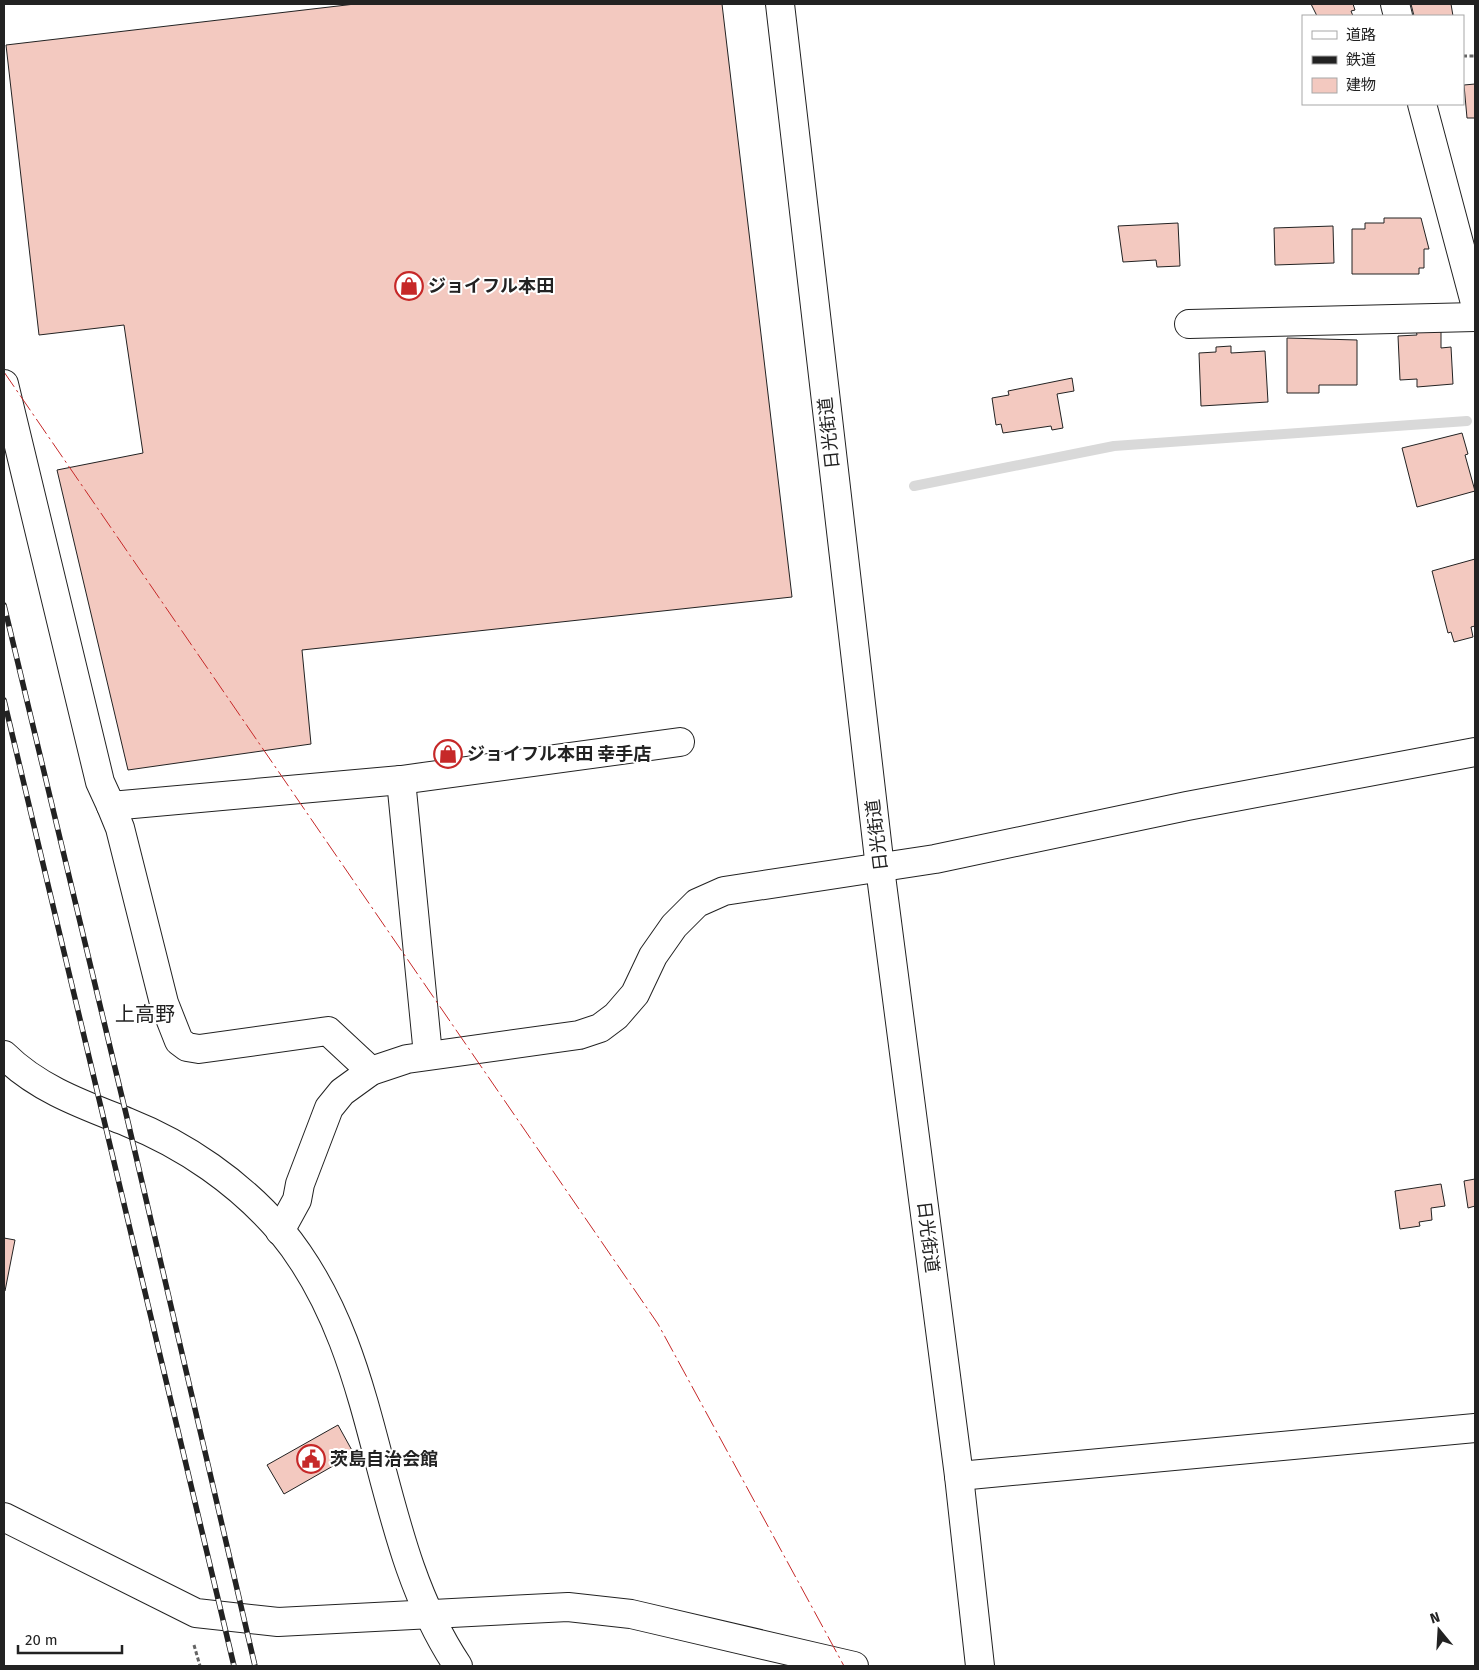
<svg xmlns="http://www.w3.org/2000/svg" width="1479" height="1670" viewBox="0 0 1479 1670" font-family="'Fira Sans','Noto Sans JP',sans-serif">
	<rect width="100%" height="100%" fill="#fff"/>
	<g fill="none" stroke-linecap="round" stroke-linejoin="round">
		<path stroke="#d9d9d9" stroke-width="10" d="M914 486 1114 446 1467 421"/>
	</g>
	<g fill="#f3c9c0" stroke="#222">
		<path d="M355 4H722L792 597 302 650 311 744 128 770 57 470 143 453 124 325 39 335 6 45Z"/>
		<path d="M1311 4H1353L1355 10 1351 11 1353 16H1317Z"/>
		<path d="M1411 4H1451L1453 16H1414Z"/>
		<path d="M1475 84V118H1467L1464 85Z"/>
		<path d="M1384 218H1421L1429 249H1424V268H1419V274H1352V229H1365V223H1384Z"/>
		<path d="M1178 223 1180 266 1157 267 1156 260 1123 262 1118 226Z"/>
		<path d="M1333 226 1334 263 1275 265 1274 228Z"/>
		<path d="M1441 329V348L1451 347 1453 384 1417 387V379L1400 380 1398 336 1417 335 1416 330Z"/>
		<path d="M1287 338 1357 340V385H1319V393H1287Z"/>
		<path d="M1231 346V353L1265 351 1268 402 1201 406 1199 353 1216 352V347Z"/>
		<path d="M1072 378 1074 391 1057 394 1063 428 1052 430 1051 426 1003 433 1001 424 996 425 992 398 1009 395 1008 391Z"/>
		<path d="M1462 433 1468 454 1465 455 1475 491 1417 507 1402 448Z"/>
		<path d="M1475 559V626L1471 627 1473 637 1454 642 1451 632 1448 633 1432 571Z"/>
		<path d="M1475 1179V1206L1468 1208 1464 1181Z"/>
		<path d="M1441 1184 1445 1206 1431 1208 1432 1220 1419 1222 1420 1226 1400 1229 1395 1191Z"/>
		<path d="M4 1238 15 1240 5 1291H4Z"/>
		<path d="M338 1425 354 1454 284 1494 267 1465Z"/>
	</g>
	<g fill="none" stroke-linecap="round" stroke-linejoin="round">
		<defs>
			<g id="minor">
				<path d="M1395 4 1398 16"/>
				<path d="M1422 104 1475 303"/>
				<path d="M1189 324 1475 317"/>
				<path d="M4 384 100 782 111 806 401 780 680 742"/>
				<path d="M401 780 428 1055"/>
				<path d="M111 806 120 828 164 1003 179 1041 187 1047 199 1049 328 1031 371 1071"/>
				<path d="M4 1055C38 1089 84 1105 127 1122 185 1145 240 1183 281 1231 386 1358 369 1533 458 1666"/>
				<path d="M280 1231 297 1200 300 1184 329 1108 342 1092 371 1071 407 1059 579 1035 600 1028 616 1016 635 994 653 956 674 926 697 903 724 891 935 859 1187 806 1475 752"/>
				<path d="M959 1476 1475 1428"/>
				<path d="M4 1517 196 1613 278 1622 568 1607 631 1614 854 1666"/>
			</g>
			<path id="highway" d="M780 4 880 868 959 1476 980 1666"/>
		</defs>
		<use href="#minor" stroke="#222" stroke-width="30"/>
		<use href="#highway" stroke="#222" stroke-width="30"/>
		<g stroke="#646464" stroke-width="3" stroke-dasharray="4 2.5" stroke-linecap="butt">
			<path d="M1463 56H1475"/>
			<path d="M194 1645 200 1666"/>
		</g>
		<use href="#minor" stroke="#fff" stroke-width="28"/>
		<use href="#highway" stroke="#fff" stroke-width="28"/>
		<defs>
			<g id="rail">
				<path d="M4 605 128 1122 255 1666"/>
				<path d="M4 700 234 1666"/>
			</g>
		</defs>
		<use href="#rail" stroke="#222" stroke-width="5.5"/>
		<use href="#rail" stroke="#fff" stroke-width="4" stroke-dasharray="11" stroke-linecap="butt"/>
		<path stroke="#c62828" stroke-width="1" stroke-dasharray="18 4 2.5 4" stroke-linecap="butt" d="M4 372 658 1324 844 1666"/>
	</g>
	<defs>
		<symbol id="shop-ring" viewBox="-11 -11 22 22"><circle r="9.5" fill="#fff" stroke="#c62828" stroke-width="1.5"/><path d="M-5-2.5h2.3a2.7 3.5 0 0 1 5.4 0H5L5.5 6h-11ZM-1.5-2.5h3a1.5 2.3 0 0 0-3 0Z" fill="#c62828"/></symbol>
		<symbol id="civic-ring" viewBox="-11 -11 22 22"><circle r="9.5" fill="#fff" stroke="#c62828" stroke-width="1.5"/><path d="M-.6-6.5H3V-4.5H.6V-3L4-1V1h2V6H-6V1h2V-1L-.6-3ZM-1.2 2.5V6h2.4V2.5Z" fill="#c62828"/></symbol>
	</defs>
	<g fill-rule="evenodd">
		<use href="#shop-ring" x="393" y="270" width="32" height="32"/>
		<use href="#shop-ring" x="432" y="738" width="32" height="32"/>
		<use href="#civic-ring" x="295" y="1443" width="32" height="32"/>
	</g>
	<g text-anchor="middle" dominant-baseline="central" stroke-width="4" stroke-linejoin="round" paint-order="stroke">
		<g font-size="18" font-weight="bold" fill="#222" stroke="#fff" text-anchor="start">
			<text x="428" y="286">ジョイフル本田</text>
			<text x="467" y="754">ジョイフル本田 幸手店</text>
			<text x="330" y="1459">茨島自治会館</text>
		</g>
		<g font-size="18" fill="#222" stroke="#fff">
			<text transform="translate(829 433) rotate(-96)">日光街道</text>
			<text transform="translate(877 835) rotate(-97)">日光街道</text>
			<text transform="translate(928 1237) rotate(83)">日光街道</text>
		</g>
		<g font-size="20" fill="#222" stroke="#fff">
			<text x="145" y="1014">上高野</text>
		</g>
	</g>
	<rect width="1479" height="1670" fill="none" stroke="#222222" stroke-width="10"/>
	<rect x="1302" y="15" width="162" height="90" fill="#ffffff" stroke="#a7a7a7"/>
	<rect x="1312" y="31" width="25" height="8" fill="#ffffff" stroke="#a7a7a7"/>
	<text x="1346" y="40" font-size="15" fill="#222222">道路</text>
	<rect x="1312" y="56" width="25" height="8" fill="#222222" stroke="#a7a7a7"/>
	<text x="1346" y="65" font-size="15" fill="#222222">鉄道</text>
	<rect x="1312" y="78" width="25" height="15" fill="#f3c9c0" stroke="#a7a7a7"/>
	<text x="1346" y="90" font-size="15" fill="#222222">建物</text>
	<g transform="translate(1439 1630) rotate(342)" stroke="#ffffff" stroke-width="4" paint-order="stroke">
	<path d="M0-4L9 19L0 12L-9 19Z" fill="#222222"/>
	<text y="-8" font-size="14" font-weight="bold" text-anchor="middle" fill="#222222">N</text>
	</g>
	<path d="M18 1645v8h104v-8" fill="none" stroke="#222222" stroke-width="2.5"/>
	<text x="25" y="1645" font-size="15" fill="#222222" stroke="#ffffff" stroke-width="4" paint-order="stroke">20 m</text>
</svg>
